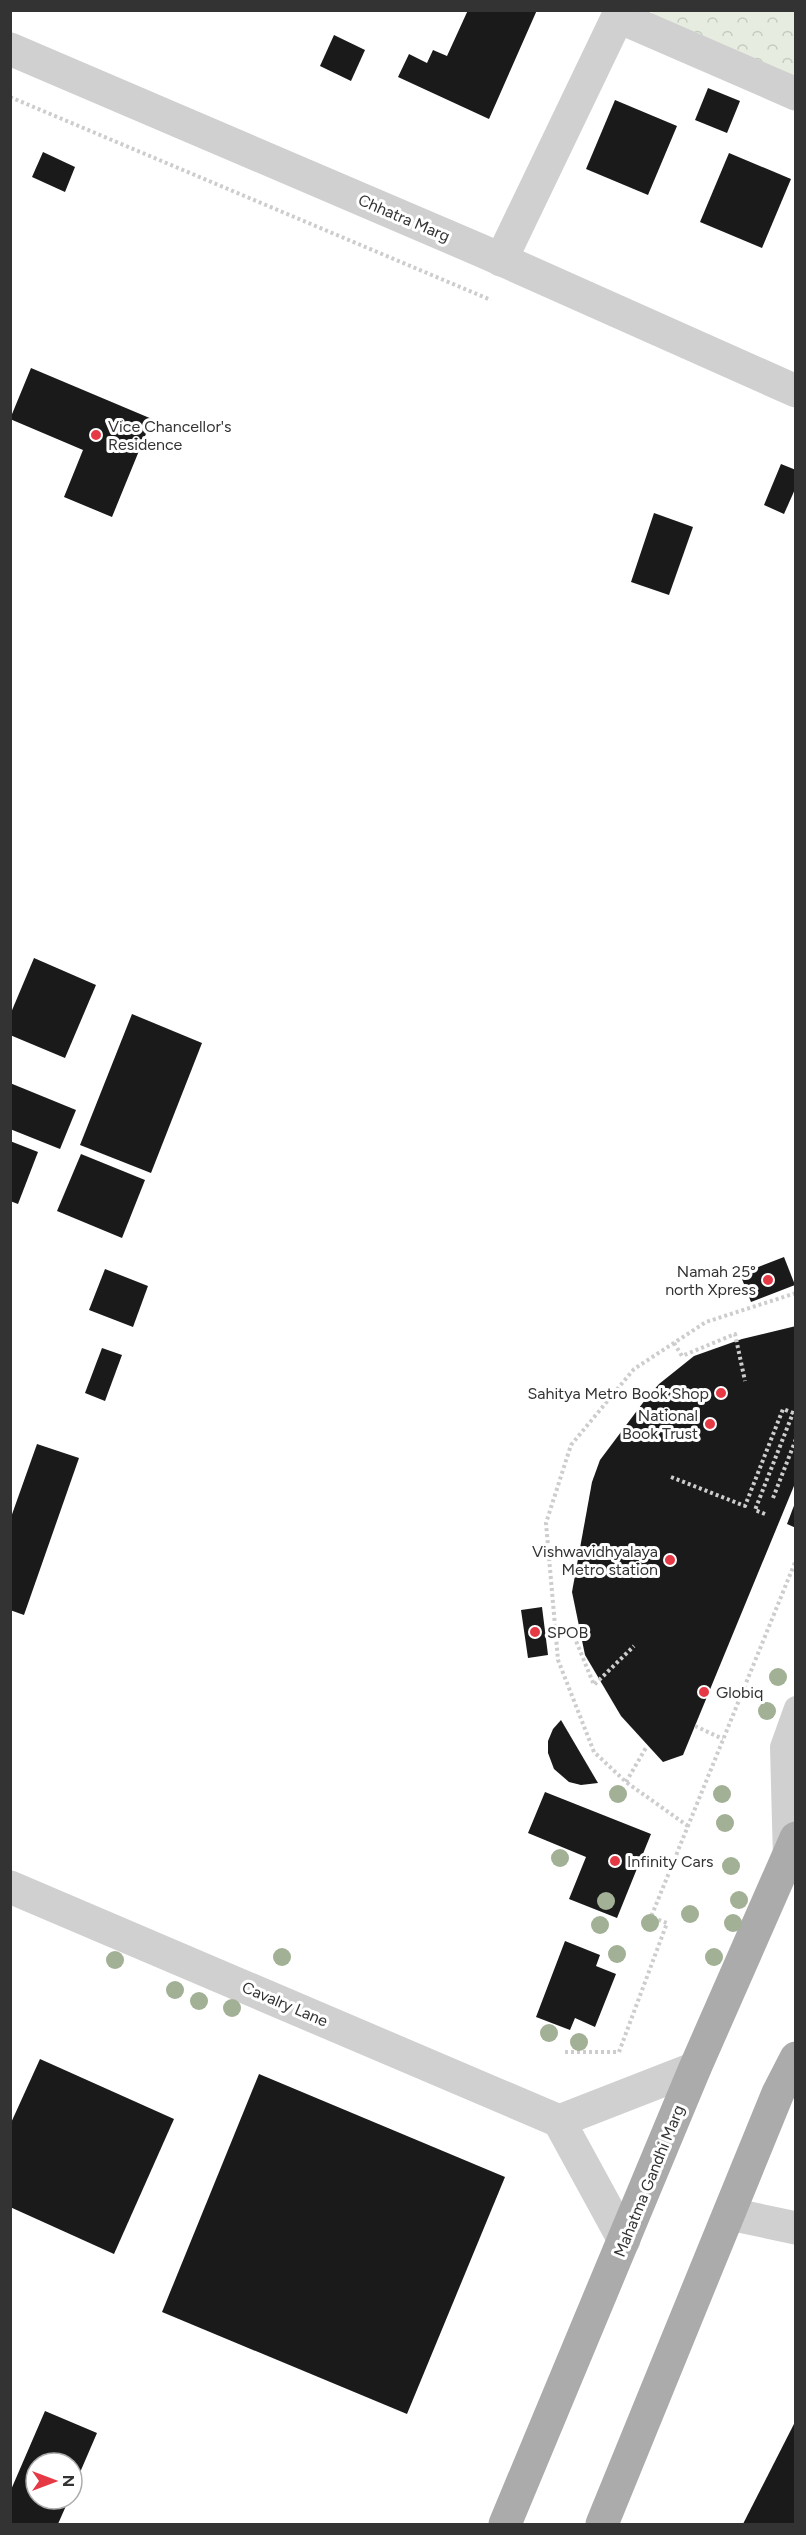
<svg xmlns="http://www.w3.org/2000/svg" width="806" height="2535" viewBox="0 0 806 2535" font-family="Figtree,sans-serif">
	<defs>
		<pattern id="park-crowns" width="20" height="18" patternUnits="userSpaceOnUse" patternTransform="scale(1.5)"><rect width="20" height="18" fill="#e6ecdf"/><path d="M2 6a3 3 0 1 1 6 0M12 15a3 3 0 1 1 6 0" fill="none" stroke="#c6cbc0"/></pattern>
	</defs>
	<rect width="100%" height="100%" fill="#fff"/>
	<path fill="url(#park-crowns)" d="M652 11H795V76L652 14Z"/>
	<g fill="#1a1a1a">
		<path d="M468 10H537L489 119 398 77 409 54 427 63 433 50 447 56Z"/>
		<path d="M334 35 365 50 351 81 320 66Z"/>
		<path d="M708 88 740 101 727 133 695 120Z"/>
		<path d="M615 100 677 126 648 195 586 169Z"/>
		<path d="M43 152 75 167 65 192 32 177Z"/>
		<path d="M729 153 791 179 762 248 700 222Z"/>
		<path d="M31 368 152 419 112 517 64 497 83 450 10 419Z"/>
		<path d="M781 464 796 470V487L784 514 764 505Z"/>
		<path d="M654 513 693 527 669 595 631 582Z"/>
		<path d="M34 958 96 985 65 1058 10 1035V1015Z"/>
		<path d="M132 1014 202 1043 151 1173 80 1145Z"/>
		<path d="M10 1083 76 1110 60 1149 10 1129Z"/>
		<path d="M10 1141 38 1152 18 1204 10 1201Z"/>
		<path d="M81 1154 145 1180 122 1238 57 1211Z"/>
		<path d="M784 1257 795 1285 751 1302 740 1274Z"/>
		<path d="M105 1269 148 1286 133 1327 89 1310Z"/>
		<path d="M796 1326V1481L683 1755 663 1762 621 1716 585 1655 572 1592 592 1482 600 1460 645 1400 659 1384 694 1356 742 1339Z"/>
		<path d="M102 1348 122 1355 105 1401 85 1393Z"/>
		<path d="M37 1444 79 1458 24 1615 10 1610V1520Z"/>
		<path d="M795 1503H796V1528L787 1524Z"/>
		<path d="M542 1607 548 1655 528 1658 521 1610Z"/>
		<path d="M561 1720 598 1783 581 1785 569 1782 554 1769 548 1753V1741L553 1729Z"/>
		<path d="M545 1792 651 1834 617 1918 569 1899 586 1857 528 1833Z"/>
		<path d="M565 1941 600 1955 596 1966 616 1974 595 2027 575 2018 570 2030 536 2017Z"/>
		<path d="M40 2059 174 2119 114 2254 10 2207V2125Z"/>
		<path d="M259 2074 505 2177 407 2414 162 2312Z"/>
		<path d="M45 2411 97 2433 72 2491V2463H36V2499H69L58 2524H10V2492Z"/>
		<path d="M796 2420V2524H743Z"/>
	</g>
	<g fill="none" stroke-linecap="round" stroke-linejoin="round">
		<g stroke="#cdcdcd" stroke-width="4" stroke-dasharray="3 3" stroke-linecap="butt">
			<path d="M10 97 491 300"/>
			<path d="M674 1343 682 1356 735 1334 745 1381"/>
			<path d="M671 1477 745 1506 783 1409 796 1414"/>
			<path d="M773 1498 796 1439"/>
			<path d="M765 1514 755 1510 793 1413"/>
			<path d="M556 1634 574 1636 594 1685 634 1646"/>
			<path d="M695 1726 723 1739"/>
			<path d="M626 1782 647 1746"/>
			<path d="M688 1826 626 1782 594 1752 558 1660 546 1523 571 1445 634 1369 706 1322 796 1293"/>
			<path d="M565 2052H619L667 1923 651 1917 796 1560"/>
		</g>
		<path stroke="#d0d0d0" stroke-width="24" d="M785 1859 782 1747 796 1708"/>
		<g stroke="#d0d0d0" stroke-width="33">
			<path d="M619 17 796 94"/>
			<path d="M501 260 621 10"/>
			<path d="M10 1887 559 2121"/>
			<path d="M624 2240 559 2121 695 2068"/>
		</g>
		<g stroke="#d0d0d0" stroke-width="33">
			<path d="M10 49 482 251 796 391"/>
			<path d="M730 2214 796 2228"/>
		</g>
		<g stroke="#ababab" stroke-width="33">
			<path d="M505 2524 695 2068 796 1838"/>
			<path d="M602 2524 778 2093 796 2058"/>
		</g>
	</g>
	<g fill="#a2b095">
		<circle cx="778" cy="1677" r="9"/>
		<circle cx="767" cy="1711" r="9"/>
		<circle cx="618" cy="1794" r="9"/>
		<circle cx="722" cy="1794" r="9"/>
		<circle cx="725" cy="1823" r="9"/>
		<circle cx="560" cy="1858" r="9"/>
		<circle cx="731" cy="1866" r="9"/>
		<circle cx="739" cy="1900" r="9"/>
		<circle cx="606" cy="1901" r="9"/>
		<circle cx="690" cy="1914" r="9"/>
		<circle cx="650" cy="1923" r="9"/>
		<circle cx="733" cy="1923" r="9"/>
		<circle cx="600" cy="1925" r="9"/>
		<circle cx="617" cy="1954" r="9"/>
		<circle cx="282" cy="1957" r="9"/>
		<circle cx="714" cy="1957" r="9"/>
		<circle cx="115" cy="1960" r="9"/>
		<circle cx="175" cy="1990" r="9"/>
		<circle cx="199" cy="2001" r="9"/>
		<circle cx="232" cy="2008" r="9"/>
		<circle cx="549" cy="2033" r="9"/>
		<circle cx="579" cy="2042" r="9"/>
	</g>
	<g fill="#e63946" stroke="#fff" stroke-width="2">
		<circle cx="96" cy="435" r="6"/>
		<circle cx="768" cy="1280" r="6"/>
		<circle cx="721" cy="1393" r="6"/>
		<circle cx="710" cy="1424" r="6"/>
		<circle cx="670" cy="1560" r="6"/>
		<circle cx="535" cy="1632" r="6"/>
		<circle cx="704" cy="1692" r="6"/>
		<circle cx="615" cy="1861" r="6"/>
	</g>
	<g text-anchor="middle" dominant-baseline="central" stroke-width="6" stroke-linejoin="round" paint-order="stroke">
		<g font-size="16" fill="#333" stroke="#fff">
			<text transform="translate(404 218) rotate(23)">Chhatra Marg</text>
			<text transform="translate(285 2004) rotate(23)">Cavalry Lane</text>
			<text transform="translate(649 2181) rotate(-68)">Mahatma Gandhi Marg</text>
		</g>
		<g font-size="16" fill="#333" stroke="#fff" text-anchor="start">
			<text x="108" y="426">Vice Chancellor's<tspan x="108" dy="18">Residence</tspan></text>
			<text x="756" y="1271" text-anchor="end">Namah 25°<tspan x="756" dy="18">north Xpress</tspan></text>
			<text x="709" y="1393" text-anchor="end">Sahitya Metro Book Shop</text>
			<text x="698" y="1415" text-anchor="end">National<tspan x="698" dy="18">Book Trust</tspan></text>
			<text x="658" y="1551" text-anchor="end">Vishwavidhyalaya<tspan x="658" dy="18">Metro station</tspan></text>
			<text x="547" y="1632">SPOB</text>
			<text x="716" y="1692">Globiq</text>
			<text x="627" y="1861">Infinity Cars</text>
		</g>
	</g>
	<rect width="806" height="2535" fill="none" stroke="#333333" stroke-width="24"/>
	<g transform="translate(54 2481) rotate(90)"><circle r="28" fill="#ffffff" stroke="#adadad" stroke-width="1.5"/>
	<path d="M0-4.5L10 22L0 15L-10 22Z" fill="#e63946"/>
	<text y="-9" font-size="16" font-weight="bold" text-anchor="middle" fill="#333333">N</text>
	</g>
</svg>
